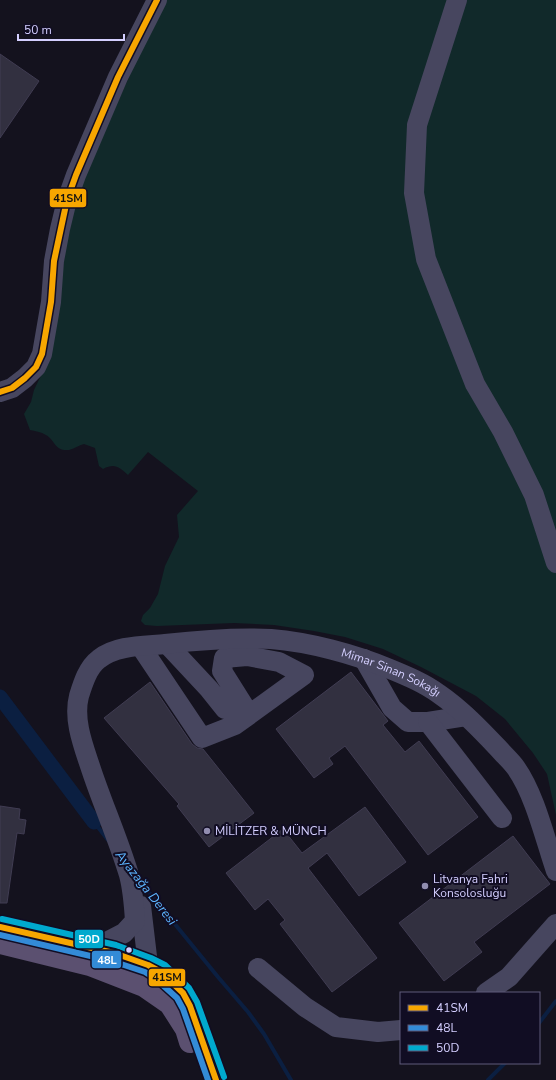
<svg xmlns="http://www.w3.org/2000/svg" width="556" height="1080" viewBox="0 0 556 1080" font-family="'Nunito Sans',sans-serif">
	<rect width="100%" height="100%" fill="#14121e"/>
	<path fill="#11292a" d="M164 0H556V815L547 774 533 753 505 719 476 696 421 667 383 649 345 637 314 631 274 625 234 623 157 626 145 625 141 621 143 615 150 608 158 594 165 566 179 537 177 515 198 491 148 452 128 475C119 467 115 463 103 469L99 466 95 448 84 444C79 445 74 449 69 450 54 451 56 441 46 435 41 432 35 431 30 430L24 414 31 402 34 390 51 355 72 202Z"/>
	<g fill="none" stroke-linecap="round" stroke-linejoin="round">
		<g stroke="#0b1f41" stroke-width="4">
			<path d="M94 822 108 840"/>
			<path d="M139 880 218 977 248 1012 264 1034 291 1080"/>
			<path d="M539 1023 556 1001"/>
			<path d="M488 1080 505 1063"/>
		</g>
		<path stroke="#0b1f41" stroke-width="15" d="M0 697 94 822"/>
	</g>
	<g fill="#323040" stroke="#403c52">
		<path d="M0 54 39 81 0 138Z"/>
		<path d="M351 672 388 721 383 725 405 752 419 741 478 817 428 855 345 746 329 758 333 764 314 778 276 729Z"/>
		<path d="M150 682 192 744 197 748 203 749 254 813 209 847 177 806 179 804 104 718Z"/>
		<path d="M0 806 20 809 19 819 26 820 24 834 17 833 7 903H0Z"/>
		<path d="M365 807 406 862 359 896 327 853 308 868 377 958 332 992 280 924 285 920 268 899 255 910 226 873 283 829 302 853Z"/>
		<path d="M513 836 550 884 474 942 482 952 444 981 399 923Z"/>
	</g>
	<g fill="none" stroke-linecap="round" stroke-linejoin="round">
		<g stroke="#47465f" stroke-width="20">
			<path d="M457 0 417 125 414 193 426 259 475 384 503 432 534 495 556 563"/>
			<path d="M0 392 12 388 25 378 36 367 42 354 51 302 54 261 60 229 67 200 76 175 118 77 157 0"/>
			<path d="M141 647 202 738 235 725 304 675 279 662 247 656 224 658 222 671 244 706 237 710 225 709 209 689 167 644"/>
			<path d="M364 659 392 708 408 722H428L466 716"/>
			<path d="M428 722 502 818"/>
			<path d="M141 906 148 965"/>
			<path id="s1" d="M95 948 124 933 135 921C134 905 133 890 129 875 118 838 102 803 90 766 83 745 73 719 79 696 83 683 88 667 99 659 116 645 144 646 165 644 200 640 235 637 271 639 309 642 354 654 390 669 407 676 424 683 439 694 461 709 481 730 499 749 504 755 511 761 516 768 535 795 545 839 556 871"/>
			<path d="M258 968 305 1007 336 1027 378 1032 401 1030"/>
			<path d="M486 993 509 977 556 924"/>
		</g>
		<g stroke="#5b5070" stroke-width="22">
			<path d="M0 927 114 953 148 965 161 972 183 993 190 1006 216 1080"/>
			<path d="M0 943 90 965 144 986 170 1004 186 1029 190 1042"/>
		</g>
		<defs>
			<g id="bus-1">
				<path d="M0 392 12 388 25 378 36 367 42 354 51 302 54 261 67 200 76 175 118 77 157 0"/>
				<path d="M0 927 114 953 148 965 161 972 183 993 190 1006 216 1080"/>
			</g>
			<path id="bus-2" d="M0 935 112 961 145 972 156 979 177 998 183 1009 208 1080"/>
			<path id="bus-3" d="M2 919 116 945 151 958 165 965 189 988 197 1002 224 1077"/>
		</defs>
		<use href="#bus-1" stroke="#110d23" stroke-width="9"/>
		<use href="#bus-2" stroke="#110d23" stroke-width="9"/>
		<use href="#bus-3" stroke="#110d23" stroke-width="9"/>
		<use href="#bus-1" stroke="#f7a600" stroke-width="6"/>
		<use href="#bus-2" stroke="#338bd7" stroke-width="6"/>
		<use href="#bus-3" stroke="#00a9ce" stroke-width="6"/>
	</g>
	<g fill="#918db0" stroke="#110d23" stroke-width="1.5">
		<circle cx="207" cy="831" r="4"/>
		<circle cx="425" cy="886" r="4"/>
	</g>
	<circle fill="#d4cfff" stroke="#110d23" stroke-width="1.5" cx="129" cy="950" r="3.5"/>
	<g text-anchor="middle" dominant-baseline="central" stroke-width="4" stroke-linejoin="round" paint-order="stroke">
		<g font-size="12" fill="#d4cfff" stroke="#110d23">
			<text stroke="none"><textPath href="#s1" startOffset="626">Mimar Sinan Sokağı</textPath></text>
		</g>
		<g font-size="12" fill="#d4cfff" stroke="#110d23" text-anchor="start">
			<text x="215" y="831">MİLİTZER &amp; MÜNCH</text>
			<text x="433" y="879">Litvanya Fahri<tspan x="433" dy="14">Konsolosluğu</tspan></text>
		</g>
		<g font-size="13" font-style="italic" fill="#5db5ff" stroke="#110d23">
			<text transform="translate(146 888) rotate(52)">Ayazağa Deresi</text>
		</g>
	</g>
	<g stroke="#110d23" stroke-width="1.5">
		<rect x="49" y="188" width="38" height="20" rx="4" fill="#f7a600"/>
		<rect x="74" y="929" width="30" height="20" rx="4" fill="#00a9ce"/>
		<rect x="91" y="950" width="31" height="19" rx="4" fill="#338bd7"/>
		<rect x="148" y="968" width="38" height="19" rx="4" fill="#f7a600"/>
	</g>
	<g font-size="11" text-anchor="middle" font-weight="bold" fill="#fff">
		<text x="89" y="943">50D</text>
		<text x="107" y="964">48L</text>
	</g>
	<g font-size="11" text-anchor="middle" font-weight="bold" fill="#111">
		<text x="68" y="202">41SM</text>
		<text x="167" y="981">41SM</text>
	</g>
	<rect x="400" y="992" width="140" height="72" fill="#110d23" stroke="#5f5b7b"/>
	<rect x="408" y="1005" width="20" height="6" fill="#f7a600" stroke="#5f5b7b"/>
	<text x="436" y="1012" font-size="12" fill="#d4cfff">41SM</text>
	<rect x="408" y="1025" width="20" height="6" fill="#338bd7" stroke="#5f5b7b"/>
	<text x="436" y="1032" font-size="12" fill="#d4cfff">48L</text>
	<rect x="408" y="1045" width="20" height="6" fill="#00a9ce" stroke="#5f5b7b"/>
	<text x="436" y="1052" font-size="12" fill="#d4cfff">50D</text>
	<path d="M18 34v6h106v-6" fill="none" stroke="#d4cfff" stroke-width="2"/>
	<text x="24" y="34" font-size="12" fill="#d4cfff" stroke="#110d23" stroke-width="3" paint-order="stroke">50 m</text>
</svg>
